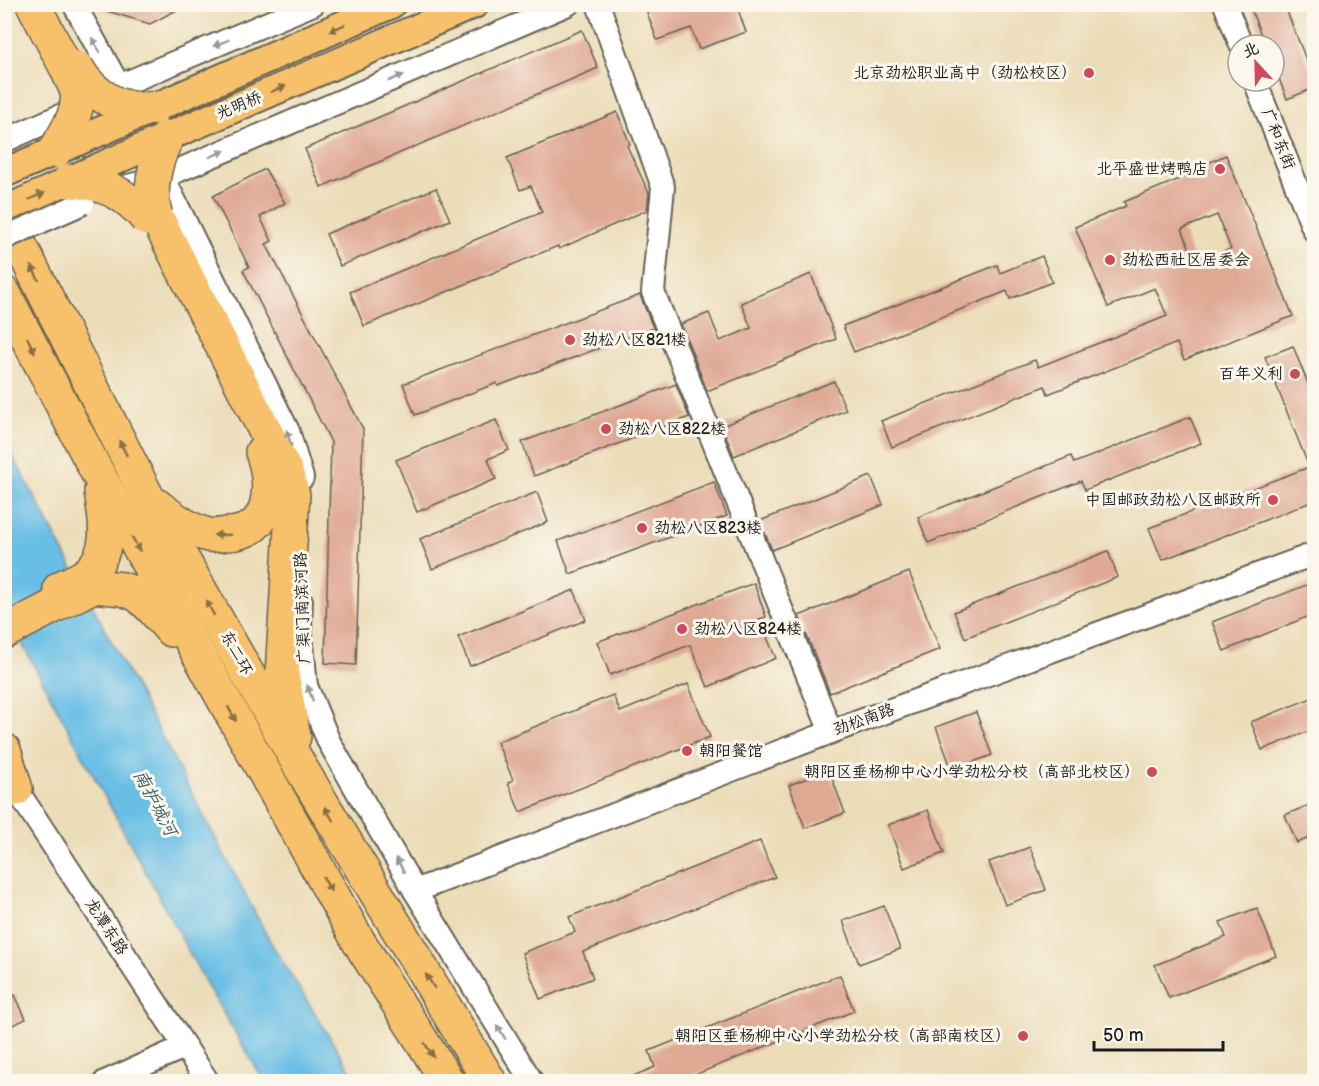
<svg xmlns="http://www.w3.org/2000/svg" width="1319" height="1086" viewBox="0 0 1319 1086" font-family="'Balsamiq Sans','LXGW WenKai TC',sans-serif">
	<rect width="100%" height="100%" fill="#fbf7ec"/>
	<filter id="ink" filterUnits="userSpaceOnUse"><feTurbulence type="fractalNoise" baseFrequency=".0167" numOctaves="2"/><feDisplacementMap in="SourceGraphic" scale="12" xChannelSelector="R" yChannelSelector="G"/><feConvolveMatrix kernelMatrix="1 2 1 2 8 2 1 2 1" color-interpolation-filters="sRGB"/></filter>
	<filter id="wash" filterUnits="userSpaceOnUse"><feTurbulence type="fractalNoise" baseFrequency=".008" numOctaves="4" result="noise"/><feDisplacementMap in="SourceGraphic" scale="24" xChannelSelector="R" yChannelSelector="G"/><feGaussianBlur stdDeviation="1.35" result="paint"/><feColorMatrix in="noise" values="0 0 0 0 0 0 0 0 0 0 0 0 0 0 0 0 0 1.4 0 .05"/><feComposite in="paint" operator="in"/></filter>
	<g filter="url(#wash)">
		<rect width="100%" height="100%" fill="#ecddb9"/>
		<path fill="#68bee5" stroke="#426d80" stroke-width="1.5" d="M4 439 271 943 357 1081H264L208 987 5 612Z"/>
		<g id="blocks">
			<g fill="#dfa994" fill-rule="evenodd">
				<path d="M97 4H188L150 24 97 8Z"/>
				<path d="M644 4H736L746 32 699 49 691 28 657 40Z"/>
				<path d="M1249 4H1284L1309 67 1314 64V88L1287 99 1274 66V45H1265Z"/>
				<path d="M582 30 598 68 321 187 305 149Z"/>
				<path d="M617 112 630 144 627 146 649 193 647 210 559 249 558 246 364 326 350 292 542 212 531 186 520 190 507 158Z"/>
				<path d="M1226 155 1293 316 1184 360 1177 343 1048 394 1045 386 892 447 881 421 1035 360 1038 367 1167 316 1155 288 1108 307 1075 227 1126 206 1124 202 1199 171 1197 168ZM1217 215 1231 249 1195 263 1182 229Z"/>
				<path d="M265 169 285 203 260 217 272 241 266 244 363 429 356 665 325 663 331 442 243 270 249 267 213 196Z"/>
				<path d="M436 188 450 220 340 266 326 234Z"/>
				<path d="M1042 256 1052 282 1010 299 1007 291 854 352 843 326 997 265 1000 273Z"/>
				<path d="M811 274 836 339 707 391 681 324 709 313 720 341 751 328 741 303Z"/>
				<path d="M640 295 653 328 498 386 497 383 415 415 403 384Z"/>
				<path d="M1293 346 1314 399V501L1162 560 1149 528 1309 467 1265 357Z"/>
				<path d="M834 381 846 410 734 456 722 426Z"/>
				<path d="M676 384 689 417 534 476 522 442Z"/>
				<path d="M1190 417 1201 443 1085 490 1081 481 928 543 918 517 1071 456 1074 463Z"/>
				<path d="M496 420 509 450 488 459 496 479 417 512 396 460Z"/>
				<path d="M871 476 883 505 772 550 760 521Z"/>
				<path d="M714 482 727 516 570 574 558 541Z"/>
				<path d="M537 492 548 522 432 569 420 539Z"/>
				<path d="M1108 551 1118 577 965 638 954 612Z"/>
				<path d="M909 572 940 649 830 693 799 616Z"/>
				<path d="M1314 582V614L1224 651 1212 622Z"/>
				<path d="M754 583 766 617 759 619 776 658 708 687 690 645 610 675 597 642Z"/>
				<path d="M574 590 586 620 470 666 458 637Z"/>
				<path d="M688 684 710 737 520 812 508 783 513 780 497 742 613 695 620 712Z"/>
				<path d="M1314 697V729L1262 750 1251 722Z"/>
				<path d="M976 712 992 755 952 770 936 727Z"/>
				<path d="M829 770 845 813 805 828 789 785Z"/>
				<path d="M1314 803V836L1297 843 1285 815Z"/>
				<path d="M928 810 944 853 904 868 888 825Z"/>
				<path d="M760 841 775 877 583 952 593 978 540 999 522 953 575 932 569 917Z"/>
				<path d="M1030 847 1046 890 1005 905 989 862Z"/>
				<path d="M884 906 900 949 859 964 843 921Z"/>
				<path d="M1257 908 1276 956 1169 998 1155 965 1226 937 1220 922Z"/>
				<path d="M840 975 854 1011 677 1082H619L655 1067 649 1051Z"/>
				<path d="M15 995 26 1019 4 1029V1000Z"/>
			</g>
		</g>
	</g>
	<g filter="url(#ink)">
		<use href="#blocks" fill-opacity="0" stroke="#656053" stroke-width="1.5"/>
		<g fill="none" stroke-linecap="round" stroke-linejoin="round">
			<defs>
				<g id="minor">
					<path d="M74 4 119 86 313 4"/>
					<path d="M598 4 663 187 653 292 831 732"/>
					<path d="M1225 4 1241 45"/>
					<path d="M1255 81 1314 230"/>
					<path d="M81 123 113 190 163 177 127 102"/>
					<path d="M4 141 82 106"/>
					<path d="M302 478 288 431 163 177 568 4"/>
					<path d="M301 601 300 624 306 686 329 742 415 891 532 1082"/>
					<path d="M9 778 208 1082"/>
					<path d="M415 891 831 732 1314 554"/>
					<path d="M105 1082 184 1047"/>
				</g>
				<g id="major">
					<path d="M154 108 391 4"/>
					<path d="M167 137 474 4"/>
					<path d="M4 173 55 151"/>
					<path d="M4 211 69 181"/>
				</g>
				<g id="highway">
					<path d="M33 4 68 71"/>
					<path d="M4 213 149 500 301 768 490 1082"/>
					<path d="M156 216 286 472 293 495 282 675 294 737"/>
					<path d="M4 293 98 474 359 942 448 1082"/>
					<path d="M156 505C172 517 188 530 208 535 214 536 221 535 227 534 273 533 274 486 262 452"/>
					<path d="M60 588C70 583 82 579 89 572 113 551 105 518 101 491"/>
					<path d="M4 632 93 586 123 589 138 595 152 608 171 630"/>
					<path d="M4 750 16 789"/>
				</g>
			</defs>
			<use href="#minor" stroke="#656053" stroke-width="26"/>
			<use href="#major" stroke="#656053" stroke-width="32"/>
			<use href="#highway" stroke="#656053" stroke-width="36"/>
			<use href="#minor" stroke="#fff" stroke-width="22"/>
			<use href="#major" stroke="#f6c16b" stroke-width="28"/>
			<use href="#highway" stroke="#f6c16b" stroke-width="33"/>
			<defs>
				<path id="minor-bridge" d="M4 238 83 203"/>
				<g id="major-bridge">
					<path d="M55 151 154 108"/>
					<path d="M69 181 167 137"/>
				</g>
				<g id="highway-bridge">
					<path d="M77 68C93 96 122 113 154 108"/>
					<path d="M55 151C64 135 80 113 77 93 76 86 70 78 68 71"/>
					<path d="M69 181C103 182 126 193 147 219"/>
					<path d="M156 216C147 189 155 162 167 137"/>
				</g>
			</defs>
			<use href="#minor-bridge" stroke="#656053" stroke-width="26" stroke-linecap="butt"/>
			<use href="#major-bridge" stroke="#656053" stroke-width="32" stroke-linecap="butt"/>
			<use href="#highway-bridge" stroke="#656053" stroke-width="36" stroke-linecap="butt"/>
			<use href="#minor-bridge" stroke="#fff" stroke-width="22"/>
			<use href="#major-bridge" stroke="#f6c16b" stroke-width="28"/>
			<use href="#highway-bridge" stroke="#f6c16b" stroke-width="33"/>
		</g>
		<defs><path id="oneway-solid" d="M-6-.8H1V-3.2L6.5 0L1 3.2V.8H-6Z" transform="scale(1.5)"/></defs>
		<g fill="#896e44">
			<use href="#oneway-solid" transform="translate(337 28) rotate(156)"/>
			<use href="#oneway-solid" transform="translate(278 89) rotate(-23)"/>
			<use href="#oneway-solid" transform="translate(37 196) rotate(-24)"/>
			<use href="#oneway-solid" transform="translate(35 273) rotate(-117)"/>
			<use href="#oneway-solid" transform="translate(31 345) rotate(63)"/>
			<use href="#oneway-solid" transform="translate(123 448) rotate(-117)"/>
			<use href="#oneway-solid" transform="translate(222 535) rotate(178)"/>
			<use href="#oneway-solid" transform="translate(136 544) rotate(61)"/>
			<use href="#oneway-solid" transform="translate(210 608) rotate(-119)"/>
			<use href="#oneway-solid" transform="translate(232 714) rotate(61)"/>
			<use href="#oneway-solid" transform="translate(329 814) rotate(-121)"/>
			<use href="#oneway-solid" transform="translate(327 884) rotate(61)"/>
			<use href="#oneway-solid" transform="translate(430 981) rotate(-121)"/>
			<use href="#oneway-solid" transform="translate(429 1050) rotate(57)"/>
		</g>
		<g fill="#999">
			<use href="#oneway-solid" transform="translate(221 43) rotate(157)"/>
			<use href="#oneway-solid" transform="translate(96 45) rotate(-119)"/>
			<use href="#oneway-solid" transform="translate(396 78) rotate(-23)"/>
			<use href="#oneway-solid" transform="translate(217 154) rotate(-23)"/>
			<use href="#oneway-solid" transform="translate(289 438) rotate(-108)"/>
			<use href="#oneway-solid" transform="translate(310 693) rotate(-110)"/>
			<use href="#oneway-solid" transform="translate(400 865) rotate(-120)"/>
			<use href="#oneway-solid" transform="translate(501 1032) rotate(-122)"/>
		</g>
	</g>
	<g fill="#d1495b" stroke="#fbf7ec" stroke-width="2">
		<circle cx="1089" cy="73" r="6"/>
		<circle cx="1220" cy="169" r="6"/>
		<circle cx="1110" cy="260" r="6"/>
		<circle cx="570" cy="340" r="6"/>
		<circle cx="1295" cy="374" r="6"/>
		<circle cx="606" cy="429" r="6"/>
		<circle cx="1273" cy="500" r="6"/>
		<circle cx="642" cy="528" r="6"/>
		<circle cx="682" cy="629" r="6"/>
		<circle cx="687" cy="751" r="6"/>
		<circle cx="1152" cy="772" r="6"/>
		<circle cx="1023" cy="1036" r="6"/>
	</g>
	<g text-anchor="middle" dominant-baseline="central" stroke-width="6" stroke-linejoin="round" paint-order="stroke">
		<g font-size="16" fill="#1c1c1c" stroke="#fbf7ec" text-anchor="end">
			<text x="1077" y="73">北京劲松职业高中（劲松校区）</text>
			<text x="1208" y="169">北平盛世烤鸭店</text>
			<text x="1122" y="260" text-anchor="start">劲松西社区居委会</text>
			<text x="582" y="340" text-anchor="start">劲松八区821楼</text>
			<text x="1283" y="374">百年义利</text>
			<text x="618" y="429" text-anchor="start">劲松八区822楼</text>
			<text x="1261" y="500">中国邮政劲松八区邮政所</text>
			<text x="654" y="528" text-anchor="start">劲松八区823楼</text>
			<text x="694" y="629" text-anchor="start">劲松八区824楼</text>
			<text x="699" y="751" text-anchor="start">朝阳餐馆</text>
			<text x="1140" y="772">朝阳区垂杨柳中心小学劲松分校（高部北校区）</text>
			<text x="1011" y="1036">朝阳区垂杨柳中心小学劲松分校（高部南校区）</text>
		</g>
		<g font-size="16" fill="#1c1c1c" stroke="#fbf7ec">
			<text transform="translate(239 106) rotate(-23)">光明桥</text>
			<text transform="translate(1278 139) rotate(68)">广和东街</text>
			<text transform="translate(303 608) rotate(-92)">广渠门南滨河路</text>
			<text transform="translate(236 653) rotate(61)">东二环</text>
			<text transform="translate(864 720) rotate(-20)">劲松南路</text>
			<text transform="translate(106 927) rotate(57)">龙潭东路</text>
		</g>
		<g font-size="18" font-style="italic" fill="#3a5d6c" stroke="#fbf7ec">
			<text transform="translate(155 803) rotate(62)">南护城河</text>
		</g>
	</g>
	<rect width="1319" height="1086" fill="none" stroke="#fbf7ec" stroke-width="24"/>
	<g transform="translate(1256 63) rotate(338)"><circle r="28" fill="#fbf7ec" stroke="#a29f99" stroke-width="1.5"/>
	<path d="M0-4.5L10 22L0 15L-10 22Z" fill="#d1495b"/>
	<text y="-9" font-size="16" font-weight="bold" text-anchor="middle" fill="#1c1c1c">北</text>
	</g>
	<path d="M1094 1041v9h129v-9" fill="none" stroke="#1c1c1c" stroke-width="3"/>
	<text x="1103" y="1041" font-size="18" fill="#1c1c1c" stroke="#fbf7ec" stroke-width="4.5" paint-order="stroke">50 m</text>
</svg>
